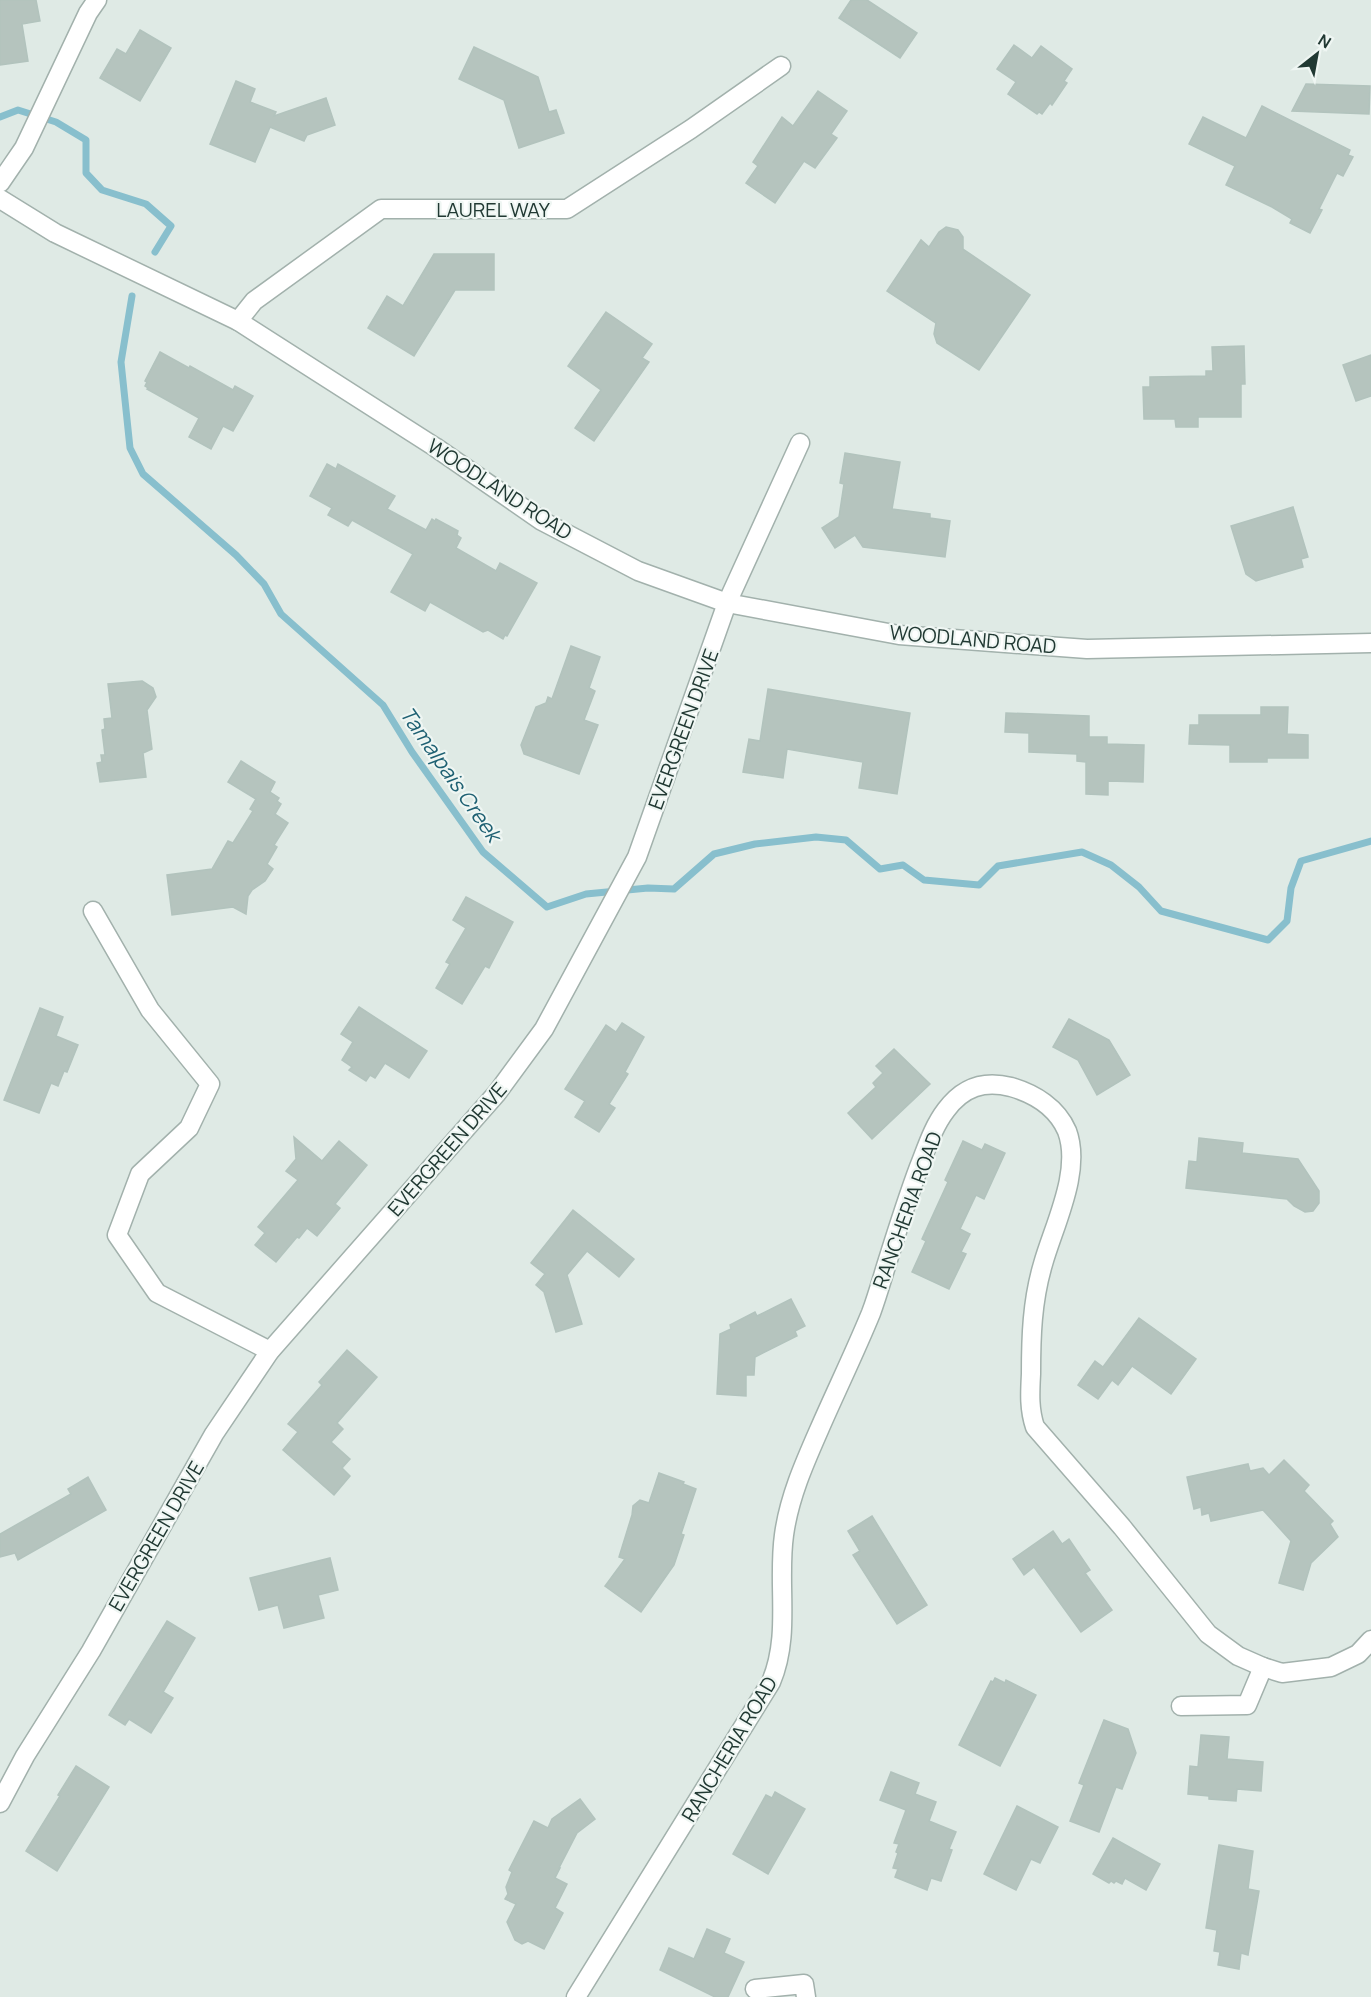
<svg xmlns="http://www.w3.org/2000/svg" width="1371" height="1997" viewBox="0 0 1371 1997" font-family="Manrope,sans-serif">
	<rect width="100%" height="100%" fill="#dfeae5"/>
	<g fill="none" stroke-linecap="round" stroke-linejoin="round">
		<g stroke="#88bfcd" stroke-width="7">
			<path d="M0 117 18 110 56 122 86 140V173L102 190 146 204 171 226 155 252"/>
			<path d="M132 296 121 362 130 448 143 474 236 555 264 584 281 614 383 705 412 752 483 852 547 907 586 894 648 888 674 889 714 854 755 844 816 837 846 840 880 869 903 865 924 880 979 885 998 866 1082 852 1111 865 1139 887 1161 911 1268 940 1287 921 1291 888 1301 861 1371 841"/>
		</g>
	</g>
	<g fill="#b5c4be" stroke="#b2c3bd" stroke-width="1.5">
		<path d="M0 0H36L40 21 22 24 28 61 0 65Z"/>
		<path d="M851 0H867L917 33 900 58 839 18Z"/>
		<path d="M140 30 171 48 140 101 100 78 117 49 126 54Z"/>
		<path d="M1014 45 1032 58 1041 46 1072 69 1064 81 1067 83 1052 105 1050 103 1042 114 1039 112 1037 114 1008 94 1016 82 997 69Z"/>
		<path d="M474 47 538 77 549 112 556 110 564 133 519 148 504 100 459 79Z"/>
		<path d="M236 81 255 89 250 102 276 112 274 116 326 98 335 125 307 135 304 141 270 127 255 162 210 144Z"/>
		<path d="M1306 84 1370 86 1369 114 1292 111Z"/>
		<path d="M818 91 847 111 831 134 837 138 815 168 804 161 775 203 746 183 758 166 753 162 782 117 793 126Z"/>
		<path d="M1262 106 1350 150 1348 155 1353 157 1343 176 1337 173 1319 209 1322 210 1310 233 1290 223 1292 219 1272 207 1226 185 1235 166 1189 144 1203 117 1246 138Z"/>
		<path d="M946 227 958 230 963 237V249L1030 295 979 370 937 343 934 334 936 323 887 291 921 240 929 247 939 232Z"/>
		<path d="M434 254H494V290H455L414 356 368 328 387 296 403 306Z"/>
		<path d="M606 312 652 344 642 358 649 362 594 441 575 428 601 390 568 366Z"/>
		<path d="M1244 346 1245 384H1241V417H1198V427H1176L1175 419H1144L1143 387H1150V377L1206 376V371H1213L1212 347Z"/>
		<path d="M160 352 189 368 190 366 233 390 235 386 253 396 233 431 223 426 211 449 189 437 199 418 147 389 148 388 145 386 147 382 145 381Z"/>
		<path d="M1371 355V396L1356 401 1343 365Z"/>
		<path d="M845 453 900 462 892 509 930 514V518L950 521 945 557 863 547 855 535 835 548 822 528 839 517 844 484 840 483Z"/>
		<path d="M327 464 336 469 338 464 395 496 387 509 426 530 432 519 435 521 436 519 458 531 457 535 461 538 456 548 496 571 500 563 537 583 507 636 505 635 503 639 488 630 483 632 430 602 425 611 391 592 413 554 352 520 348 526 328 515 332 508 310 496Z"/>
		<path d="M1293 507 1308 557 1301 559 1303 567 1256 581 1246 574 1231 526Z"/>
		<path d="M571 646 600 657 589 688 595 691 584 720 598 725 579 774 524 754 521 745 536 707 546 703 548 697 552 699Z"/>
		<path d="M142 681 153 688 156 697 147 710 152 749 143 753 146 777 100 782 97 763 102 762 101 755H105L102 730 105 729 104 719 112 718 108 684Z"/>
		<path d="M768 689 910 713 897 794 859 788 863 762 787 749 783 778 743 772 749 739 760 741Z"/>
		<path d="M1261 707H1288L1287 734 1308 735V758H1267V762H1230V745L1189 744 1190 725H1199V715H1261Z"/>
		<path d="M1006 713 1089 716V737H1107V744L1144 745 1143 782 1108 781V795L1086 794V762L1077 761V754L1029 752V733L1005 732Z"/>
		<path d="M241 761 275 782 270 792 279 798 277 801 281 804 275 814 288 823 274 845 277 847 267 864 273 869 265 881 252 890 248 896 246 914 233 907 172 915 167 875 212 869 228 841 233 843 253 811 250 809 256 799 228 782Z"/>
		<path d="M466 897 513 922 489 968 485 966 462 1004 436 988 450 964 446 962 466 928 453 920Z"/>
		<path d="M359 1007 427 1051 409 1078 385 1063 375 1078 370 1075 366 1081 349 1070 352 1067 342 1060 353 1042 341 1034Z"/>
		<path d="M40 1008 63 1017 56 1036 78 1045 67 1072 64 1071 58 1086 51 1083 39 1113 4 1100Z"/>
		<path d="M1069 1019 1109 1040 1130 1075 1097 1095 1078 1060 1053 1047Z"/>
		<path d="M622 1023 644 1037 625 1072 628 1074 609 1104 615 1108 599 1132 575 1117 585 1101 565 1089 606 1025 616 1032Z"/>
		<path d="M894 1049 930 1084 872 1139 848 1113 876 1087 873 1083 883 1073 876 1066Z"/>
		<path d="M294 1137 322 1161 339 1141 367 1165 335 1204 340 1208 317 1236 307 1228 299 1238 297 1237 276 1262 255 1245 265 1233 258 1227 298 1180 286 1171 296 1159Z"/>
		<path d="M1199 1138 1243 1143 1242 1153 1298 1159 1319 1191V1203L1313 1211 1305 1212 1294 1206 1287 1199 1186 1188 1189 1161 1197 1162Z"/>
		<path d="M963 1141 982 1150 985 1144 1005 1153 984 1199 976 1195 960 1229 970 1234 961 1252 966 1254 949 1289 912 1272 926 1241 922 1239 948 1182 945 1180Z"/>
		<path d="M573 1210 634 1259 619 1277 587 1251 567 1275 582 1324 556 1332 544 1292 536 1285 545 1274 531 1263Z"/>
		<path d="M791 1299 805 1326 795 1331 797 1336 755 1357 754 1375H746V1396L717 1394 720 1334 731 1329 730 1325 755 1312 757 1316Z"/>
		<path d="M1139 1318 1196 1359 1171 1394 1132 1366 1118 1385 1112 1380 1098 1399 1078 1385 1095 1361 1103 1367Z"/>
		<path d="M347 1350 377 1377 337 1423 343 1429 331 1442 350 1459 342 1468 350 1476 334 1495 283 1450 298 1432 288 1424 322 1385 319 1382Z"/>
		<path d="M1284 1460 1309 1485 1304 1491 1333 1521 1330 1524 1338 1537 1311 1563 1303 1590 1279 1583 1291 1541 1263 1510 1211 1521 1209 1513 1202 1515 1201 1507 1194 1509 1187 1477 1248 1464 1250 1471 1263 1468 1269 1475Z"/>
		<path d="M659 1473 684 1482 683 1484 696 1489 681 1534 684 1535 674 1565 641 1612 605 1586 625 1559 619 1557 632 1515 633 1506 640 1500 649 1503Z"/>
		<path d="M88 1477 106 1510 18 1560 15 1553 0 1557V1534L71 1494 68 1489Z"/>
		<path d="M872 1516 927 1605 897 1624 853 1555 860 1551 848 1531Z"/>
		<path d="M1053 1531 1062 1544 1069 1539 1090 1570 1085 1573 1112 1610 1081 1632 1034 1567 1024 1575 1013 1559Z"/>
		<path d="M330 1558 338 1590 318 1595 324 1618 284 1628 278 1605 259 1610 250 1578Z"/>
		<path d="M167 1621 195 1638 163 1692 173 1698 151 1733 129 1719 125 1725 109 1715Z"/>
		<path d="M995 1678 1005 1683 1006 1680 1036 1695 1000 1766 959 1745 991 1681 993 1682Z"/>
		<path d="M1104 1720 1128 1729 1136 1753 1122 1789 1116 1787 1099 1832 1070 1821 1084 1785 1079 1783Z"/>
		<path d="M1201 1735 1229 1737 1227 1759 1263 1762 1261 1791 1237 1789 1236 1801 1209 1799V1796L1188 1794 1190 1766 1198 1767Z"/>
		<path d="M76 1766 109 1787 57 1871 26 1851 60 1796 58 1795Z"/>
		<path d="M891 1772 919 1783 915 1794 936 1802 929 1821 956 1832 949 1849 952 1850 941 1881 931 1878 927 1890 895 1877 898 1869 893 1868 898 1853 896 1852 899 1844 894 1843 906 1810 880 1800Z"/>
		<path d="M775 1792 805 1809 768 1874 733 1854 766 1795 772 1798Z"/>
		<path d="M580 1799 595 1819 577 1833 559 1868H560L555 1878 567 1884 555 1908 563 1913 544 1949 528 1941 522 1944 515 1940 507 1922 516 1904 505 1899 508 1894 506 1887 512 1872 509 1870 534 1821 548 1828 552 1819Z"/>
		<path d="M1017 1806 1058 1827 1040 1863 1031 1859 1016 1890 984 1874Z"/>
		<path d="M1113 1838 1160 1864 1146 1890 1125 1878 1122 1884 1116 1881 1114 1883 1111 1881 1109 1883 1093 1874Z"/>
		<path d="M1219 1845 1253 1851 1248 1889 1259 1891 1248 1955 1241 1953 1239 1969 1218 1965 1220 1952 1214 1951 1217 1930 1206 1928Z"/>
		<path d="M707 1929 730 1939 724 1953 744 1962 728 1997H715L660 1970 669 1948 694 1959Z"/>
	</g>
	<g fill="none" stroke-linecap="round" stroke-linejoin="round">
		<defs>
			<g id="minor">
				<path d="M0 183 24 148 88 13 97 0"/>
				<path d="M0 199 55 233 238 321 435 447 542 521 638 571 727 603 899 635 1087 649 1371 643"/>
				<path d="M238 321 254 301 381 209H567L691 129 781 66"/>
				<path d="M93 911 150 1010 210 1084 189 1128 140 1174 117 1235 157 1293 270 1351"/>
				<path d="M1181 1706 1247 1705 1263 1667"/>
				<path d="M0 1803 25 1756 91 1651 214 1434 270 1351 497 1093 544 1029 637 857 727 603 800 443"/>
				<path d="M755 1989 804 1984 806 1997"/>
				<path d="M576 1997 771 1682C791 1635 777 1584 784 1535 789 1498 804 1464 819 1430 836 1391 855 1352 871 1313 877 1297 882 1279 887 1263 897 1231 907 1199 919 1167 927 1147 933 1127 946 1110 963 1087 984 1080 1011 1087 1035 1094 1057 1108 1067 1131 1082 1171 1054 1225 1043 1264 1032 1301 1031 1337 1031 1374 1030 1393 1029 1409 1035 1427L1122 1527 1208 1634 1238 1656 1263 1667 1282 1673 1331 1667 1358 1654 1371 1640"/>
			</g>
		</defs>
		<use href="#minor" stroke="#a2b1ac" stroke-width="21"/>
		<use href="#minor" stroke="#fff" stroke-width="18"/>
	</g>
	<g text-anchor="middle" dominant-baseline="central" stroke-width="4.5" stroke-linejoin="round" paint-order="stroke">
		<g font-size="20" fill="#213933" stroke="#eff6f3">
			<text x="493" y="209">LAUREL WAY</text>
			<text transform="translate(500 489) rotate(33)">WOODLAND ROAD</text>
			<text transform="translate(973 639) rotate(5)">WOODLAND ROAD</text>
			<text transform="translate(683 729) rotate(-70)">EVERGREEN DRIVE</text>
			<text transform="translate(447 1149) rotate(-49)">EVERGREEN DRIVE</text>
			<text transform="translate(907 1210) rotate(-70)">RANCHERIA ROAD</text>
			<text transform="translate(156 1536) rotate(-60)">EVERGREEN DRIVE</text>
			<text transform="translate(729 1749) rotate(-59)">RANCHERIA ROAD</text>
		</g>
		<g font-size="21" font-style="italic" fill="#1e6072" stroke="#eff6f3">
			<text transform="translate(451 774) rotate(55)">Tamalpais Creek</text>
		</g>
	</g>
	<g transform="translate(1317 54) rotate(31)" stroke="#eff6f3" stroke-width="4.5" paint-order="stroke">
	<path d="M0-4.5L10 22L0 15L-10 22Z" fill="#213933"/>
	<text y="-9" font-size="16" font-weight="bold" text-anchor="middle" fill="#213933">N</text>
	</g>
</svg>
